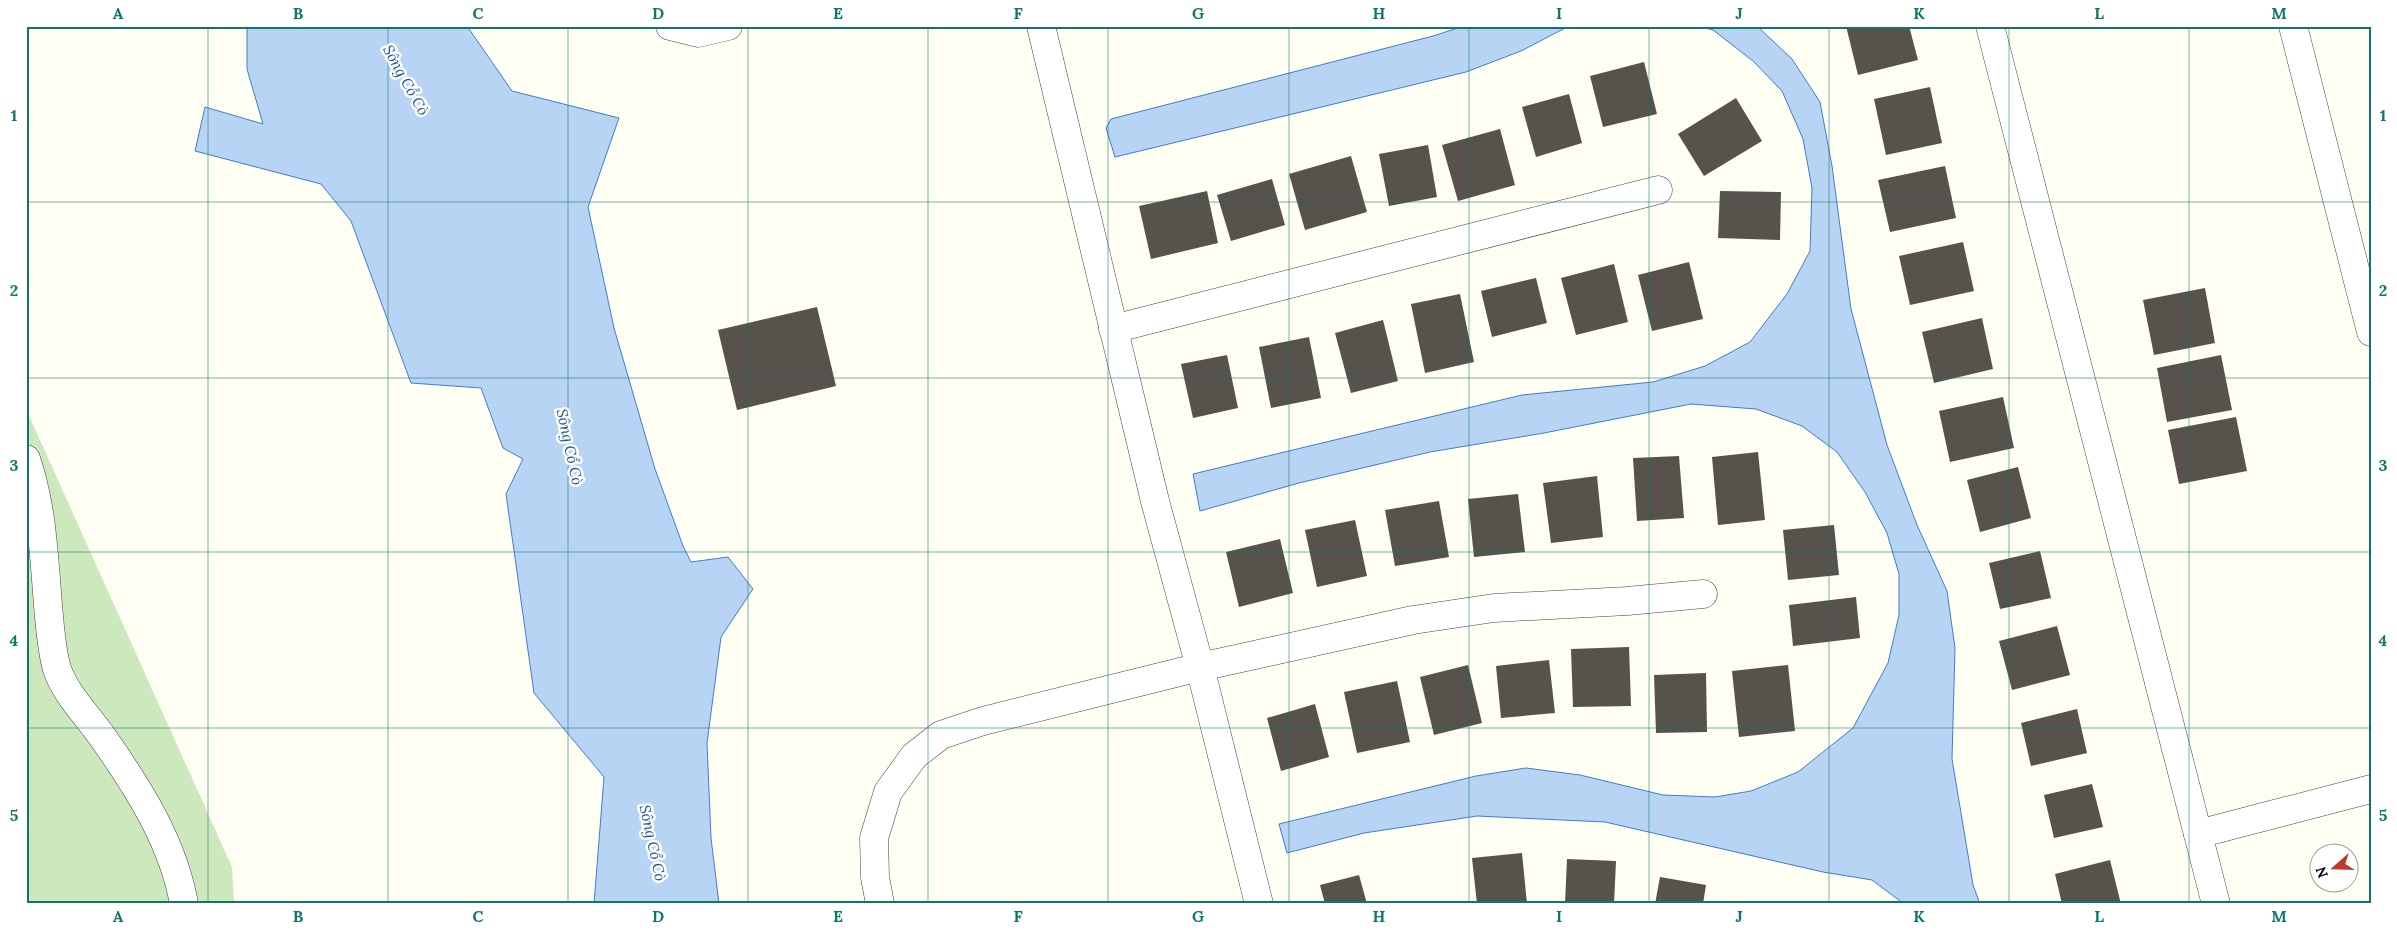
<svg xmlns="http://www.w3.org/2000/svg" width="2397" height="930" viewBox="0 0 2397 930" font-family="Lora,serif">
	<rect width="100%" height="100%" fill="#fefef2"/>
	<path fill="#cce8bc" d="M26 409 232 867 234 904H26Z"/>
	<g fill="#b8d4f4" stroke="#427dc8">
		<path d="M247 26H467L512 91 619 118 588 207 614 328 655 469 683 546 691 562 728 557 753 589 721 637 707 743 711 838 719 904H594L604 777 534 693 506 494 523 459 503 448 481 388 411 383 351 221 321 184 195 151 205 107 263 124 247 69Z"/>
		<path d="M1464 26H1569L1521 51 1466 72 1115 157 1106 128 1111 119 1433 36Z"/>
		<path d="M1697 26H1757L1792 59 1820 102 1832 166 1851 309 1887 445 1917 525 1947 591 1955 648 1952 759 1973 885 1980 904H1904L1872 880 1823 872 1605 822 1477 816 1364 833 1287 853 1279 824 1476 776 1526 768 1580 775 1663 795 1715 797 1751 791 1798 772 1853 728 1888 663 1899 615V574L1887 533 1865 492 1837 452 1802 426 1756 409 1691 404 1544 433 1430 452 1299 483 1200 511 1193 474 1522 395 1653 382 1705 366 1750 342 1787 294 1810 251 1812 188 1803 139 1782 91 1753 61 1713 30Z"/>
	</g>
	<g fill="#57524c">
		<path d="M1846 26H1909L1918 60 1858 75Z"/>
		<path d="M1644 62 1657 114 1603 127 1590 76Z"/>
		<path d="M1930 87 1942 143 1886 155 1874 99Z"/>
		<path d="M1569 94 1582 143 1536 157 1522 107Z"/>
		<path d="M1736 98 1762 141 1704 176 1678 134Z"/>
		<path d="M1500 129 1515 185 1458 201 1442 145Z"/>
		<path d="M1428 145 1437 197 1389 206 1379 154Z"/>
		<path d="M1351 156 1367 212 1305 230 1289 174Z"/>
		<path d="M1945 166 1956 218 1890 232 1878 180Z"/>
		<path d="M1272 179 1285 225 1231 241 1217 195Z"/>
		<path d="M1207 191 1218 243 1151 259 1139 206Z"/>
		<path d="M1720 191 1781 192 1780 240 1718 238Z"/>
		<path d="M1963 242 1974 291 1910 305 1899 256Z"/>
		<path d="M1689 262 1703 319 1652 331 1638 275Z"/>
		<path d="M1614 264 1628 322 1576 335 1561 278Z"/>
		<path d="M1536 278 1547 323 1492 337 1481 291Z"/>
		<path d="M2205 288 2215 343 2154 355 2143 300Z"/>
		<path d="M1460 294 1474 362 1425 373 1411 304Z"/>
		<path d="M817 307 836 386 737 410 718 330Z"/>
		<path d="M1982 318 1993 369 1934 383 1922 332Z"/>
		<path d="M1383 320 1398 381 1351 393 1335 333Z"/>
		<path d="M1309 337 1321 398 1271 408 1259 347Z"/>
		<path d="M1227 355 1238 408 1193 418 1181 364Z"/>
		<path d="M2221 355 2232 410 2167 422 2157 368Z"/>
		<path d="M2003 397 2014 448 1950 462 1939 411Z"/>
		<path d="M2236 417 2247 471 2179 484 2168 430Z"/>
		<path d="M1758 452 1765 520 1718 525 1712 457Z"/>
		<path d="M1679 456 1684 518 1637 521 1633 458Z"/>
		<path d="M2018 467 2031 518 1980 532 1967 480Z"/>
		<path d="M1597 476 1603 537 1551 543 1543 483Z"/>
		<path d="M1518 494 1525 552 1474 557 1468 499Z"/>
		<path d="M1439 501 1449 557 1395 566 1385 510Z"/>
		<path d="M1355 520 1367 576 1317 587 1305 530Z"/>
		<path d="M1834 525 1839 575 1788 580 1783 530Z"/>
		<path d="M1280 539 1293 593 1239 607 1226 552Z"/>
		<path d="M2040 551 2051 598 2000 609 1989 563Z"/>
		<path d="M1856 597 1860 638 1793 646 1789 605Z"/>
		<path d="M2057 626 2070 675 2012 690 1999 641Z"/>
		<path d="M1629 647 1631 706 1573 707 1571 649Z"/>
		<path d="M1549 660 1555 713 1501 718 1496 666Z"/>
		<path d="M1468 665 1482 723 1434 735 1420 677Z"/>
		<path d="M1788 665 1795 731 1739 737 1732 671Z"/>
		<path d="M1706 673 1707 732 1656 733 1654 675Z"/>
		<path d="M1397 681 1410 742 1357 753 1344 692Z"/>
		<path d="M1315 704 1329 757 1281 771 1267 718Z"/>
		<path d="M2077 709 2087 753 2031 766 2021 723Z"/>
		<path d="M2092 784 2103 827 2054 838 2044 795Z"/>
		<path d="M1522 853 1527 904H1477L1472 858Z"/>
		<path d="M1567 859 1616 861 1614 904H1565Z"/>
		<path d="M2110 860 2121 904H2062L2055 874Z"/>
		<path d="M1359 875 1367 904H1325L1320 885Z"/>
		<path d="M1660 877 1706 885 1703 904H1655Z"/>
	</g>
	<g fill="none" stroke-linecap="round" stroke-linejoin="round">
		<defs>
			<g id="minor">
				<path d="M670 26 698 33 728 26"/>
				<path d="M1041 26 1155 501 1200 667 1259 904"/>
				<path d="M1990 26 2216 904"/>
				<path d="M2293 26 2371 332"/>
				<path d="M1113 329 1658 190"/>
				<path d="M26 459C42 505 44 556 48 605 50 626 51 648 57 669 65 693 86 714 101 735 137 786 173 841 184 904"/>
				<path d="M2198 834 2371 789"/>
				<path d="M880 904 875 877 874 838 888 792 914 756 941 735 983 721 1200 667 1413 620 1494 608 1627 601 1703 594"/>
			</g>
		</defs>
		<use href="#minor" stroke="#424242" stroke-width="29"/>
		<use href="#minor" stroke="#fff" stroke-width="28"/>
	</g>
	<path fill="none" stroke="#0f766e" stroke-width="1" stroke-opacity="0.55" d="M208 26V904M388 26V904M568 26V904M748 26V904M928 26V904M1108 26V904M1289 26V904M1469 26V904M1649 26V904M1829 26V904M2009 26V904M2189 26V904M26 202H2371M26 378H2371M26 552H2371M26 728H2371"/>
	<g text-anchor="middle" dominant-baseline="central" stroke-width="5" stroke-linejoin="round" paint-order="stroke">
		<g font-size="15" font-style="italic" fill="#1d509c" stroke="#fff">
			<text transform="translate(406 80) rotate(61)">Sông Cổ Cò</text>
			<text transform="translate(570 447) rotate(78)">Sông Cổ Cò</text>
			<text transform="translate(653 843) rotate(78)">Sông Cổ Cò</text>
		</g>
	</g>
	<rect width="2397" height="930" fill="none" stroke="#ffffff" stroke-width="55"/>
	<g transform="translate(2334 868) rotate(250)"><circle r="24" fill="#ffffff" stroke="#9f9f9f"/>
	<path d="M0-4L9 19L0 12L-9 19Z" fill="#ba3c2c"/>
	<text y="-8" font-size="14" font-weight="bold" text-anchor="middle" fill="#0f0f0f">N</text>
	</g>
	<rect x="28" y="28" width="2342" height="874" fill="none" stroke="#0f766e" stroke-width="2"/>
	<g font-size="16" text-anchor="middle" font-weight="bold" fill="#0f766e">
		<text x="118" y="19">A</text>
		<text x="298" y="19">B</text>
		<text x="478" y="19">C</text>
		<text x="658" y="19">D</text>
		<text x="838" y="19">E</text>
		<text x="1018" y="19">F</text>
		<text x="1198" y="19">G</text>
		<text x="1379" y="19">H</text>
		<text x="1559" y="19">I</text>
		<text x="1739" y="19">J</text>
		<text x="1919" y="19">K</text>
		<text x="2099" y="19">L</text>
		<text x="2279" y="19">M</text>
		<text x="14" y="121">1</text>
		<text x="2383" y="121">1</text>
		<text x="14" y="296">2</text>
		<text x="2383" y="296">2</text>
		<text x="14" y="471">3</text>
		<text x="2383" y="471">3</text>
		<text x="14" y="646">4</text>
		<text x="2383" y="646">4</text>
		<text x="14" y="821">5</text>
		<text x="2383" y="821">5</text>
		<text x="118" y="922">A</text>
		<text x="298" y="922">B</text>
		<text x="478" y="922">C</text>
		<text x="658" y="922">D</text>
		<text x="838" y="922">E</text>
		<text x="1018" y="922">F</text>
		<text x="1198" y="922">G</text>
		<text x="1379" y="922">H</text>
		<text x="1559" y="922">I</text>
		<text x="1739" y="922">J</text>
		<text x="1919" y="922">K</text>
		<text x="2099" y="922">L</text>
		<text x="2279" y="922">M</text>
	</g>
</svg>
